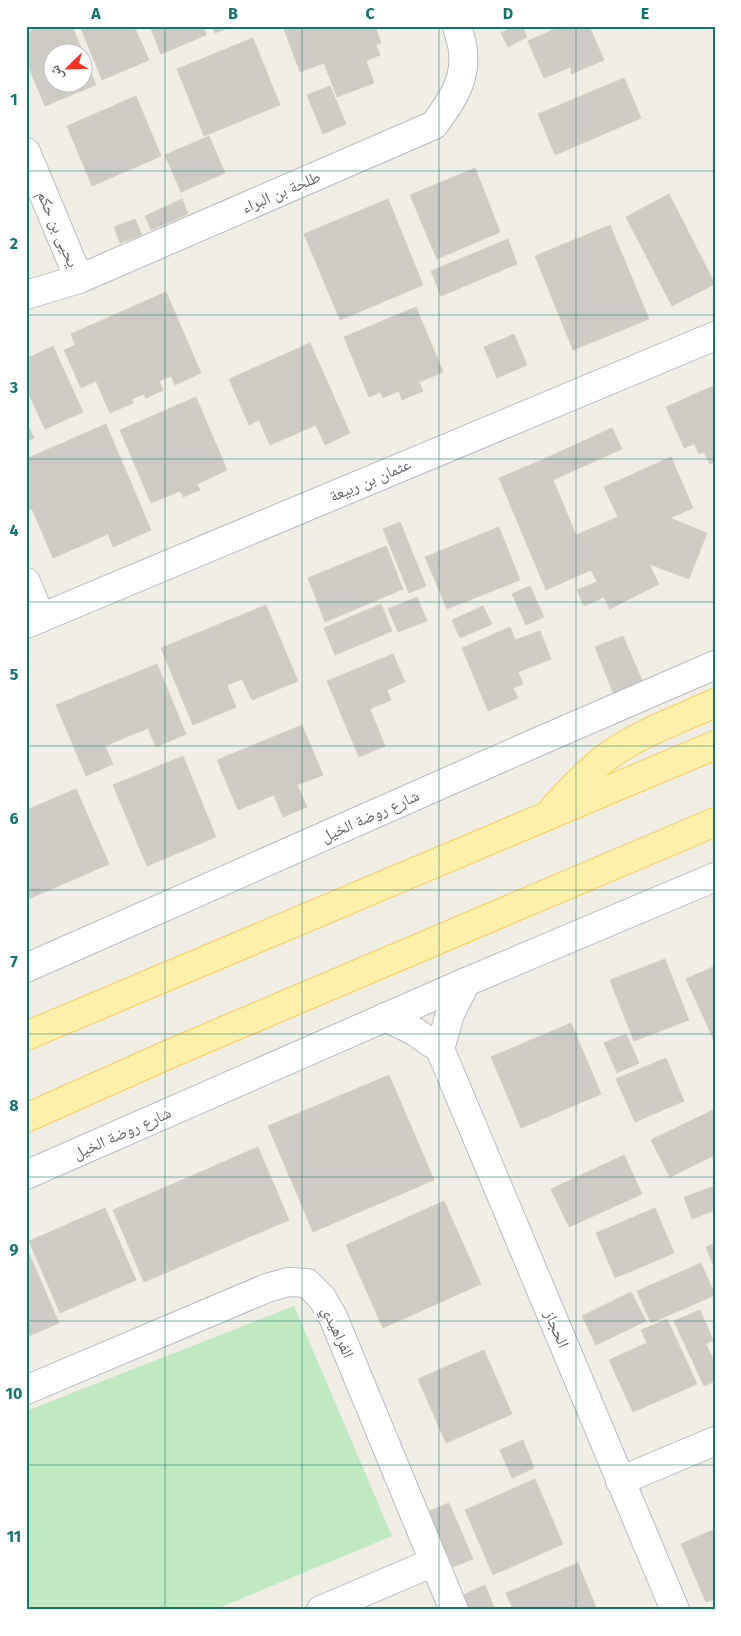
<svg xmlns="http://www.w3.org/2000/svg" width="741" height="1636" viewBox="0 0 741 1636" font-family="'Fira Sans','Noto Naskh Arabic',sans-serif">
	<rect width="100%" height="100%" fill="#f0eee5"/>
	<path fill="#bfeabf" d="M294 1306 392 1536 214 1610H32L26 1597V1411Z"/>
	<g fill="#cecbc4" stroke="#d6d0c2" fill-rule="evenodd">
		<path d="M41 26H72L96 85 45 106 26 61V33ZM52 52H82V82H52Z"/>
		<path d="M80 26H134L149 60 102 80Z"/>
		<path d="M150 26H203L206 35 161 54Z"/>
		<path d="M212 26H233L215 33Z"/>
		<path d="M283 26H375L381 43 376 45 380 55 366 61 374 83 337 97 324 63 300 72Z"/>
		<path d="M514 26H522L527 37 508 47 501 33Z"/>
		<path d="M562 26H589L604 60 571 74V67L544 78 528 41Z"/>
		<path d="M253 38 280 105 204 136 177 69Z"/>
		<path d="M624 78 641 118 555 155 538 114Z"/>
		<path d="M330 86 346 124 323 134 307 95Z"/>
		<path d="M136 96 161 156 92 186 67 126Z"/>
		<path d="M209 136 225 173 181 192 165 155Z"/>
		<path d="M475 168 500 232 437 259 410 195Z"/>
		<path d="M669 194 715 284 672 306 626 217Z"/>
		<path d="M182 199 188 214 151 230 145 216Z"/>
		<path d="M388 199 423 285 340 320 304 234Z"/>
		<path d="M135 219 142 235 120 243 114 227Z"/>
		<path d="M610 225 649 319 573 350 535 256Z"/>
		<path d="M508 239 517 264 441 296 431 271Z"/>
		<path d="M166 292 201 373 175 385 171 376 159 381 163 390 146 398 144 394 132 399 133 403 110 413 96 381 81 388 64 350 75 345 71 334Z"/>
		<path d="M416 307 443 372 419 382 423 391 402 400 399 391 383 398 380 392 369 397 344 337Z"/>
		<path d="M514 334 527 365 497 378 484 347Z"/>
		<path d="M310 343 350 433 325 445 316 425 270 445 259 420 249 425 229 379Z"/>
		<path d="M53 346 83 412 45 429 26 388V359Z"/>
		<path d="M715 385V462L710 464 704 452 699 454 694 444 684 448 666 407Z"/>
		<path d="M196 397 227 470 197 484 200 490 183 497 180 491 151 503 120 430Z"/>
		<path d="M26 421 34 438 26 441Z"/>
		<path d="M106 424 151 530 113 547 108 534 53 558 32 509 26 511V459Z"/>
		<path d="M612 428 622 449 553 480 576 535 618 517 604 487 671 457 693 508 670 518 707 533 689 579 649 564 659 584 610 609 604 597 584 606 577 590 597 582 591 570 546 590 499 478 544 459Z"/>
		<path d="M400 522 426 586 409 593 383 529Z"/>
		<path d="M499 527 520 580 447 609 425 557Z"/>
		<path d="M386 546 403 589 325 622 308 578Z"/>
		<path d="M530 586 544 617 526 625 512 594Z"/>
		<path d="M417 597 427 621 398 632 388 609Z"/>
		<path d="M381 604 392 631 335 655 324 628Z"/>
		<path d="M266 605 298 681 252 700 242 679 227 685 236 707 193 725 161 648Z"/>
		<path d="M483 606 492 624 460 638 452 620Z"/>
		<path d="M510 627 515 640 540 631 551 659 518 672 523 684 513 688 518 698 488 711 462 648Z"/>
		<path d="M623 636 644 685 615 697 595 647Z"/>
		<path d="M393 654 405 682 387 690 391 700 370 709 385 746 359 757 327 681Z"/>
		<path d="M157 664 186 734 156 747 148 728 105 746 113 764 86 776 56 705Z"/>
		<path d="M302 725 323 775 297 785 307 807 283 817 274 795 238 810 217 760Z"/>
		<path d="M183 756 216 837 147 866 113 785Z"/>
		<path d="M76 789 109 864 26 900V810Z"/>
		<path d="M665 959 689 1020 634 1041 610 980Z"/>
		<path d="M715 966V1042L686 979Z"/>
		<path d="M571 1023 601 1094 521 1128 491 1057Z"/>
		<path d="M626 1034 639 1063 617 1073 604 1043Z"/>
		<path d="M666 1058 684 1101 635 1122 616 1079Z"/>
		<path d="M389 1075 434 1180 313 1232 268 1126Z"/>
		<path d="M715 1109V1155L670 1177 651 1140Z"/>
		<path d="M258 1147 289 1220 144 1282 113 1210Z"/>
		<path d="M624 1155 642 1194 569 1227 551 1189Z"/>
		<path d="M715 1186V1210L692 1219 684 1197Z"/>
		<path d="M444 1201 481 1284 383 1328 346 1245Z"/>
		<path d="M105 1208 136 1280 60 1313 29 1241Z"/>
		<path d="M655 1208 674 1253 615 1278 596 1233Z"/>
		<path d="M715 1243V1269L706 1247Z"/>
		<path d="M29 1253 59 1323 26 1337V1254Z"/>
		<path d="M701 1263 715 1295 651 1323 637 1291Z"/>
		<path d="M631 1292 646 1321 596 1345 582 1316Z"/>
		<path d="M700 1310 713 1340 706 1344 715 1363V1381L704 1386 674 1321Z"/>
		<path d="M667 1319 697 1384 633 1412 609 1360 647 1343 641 1330Z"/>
		<path d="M484 1350 512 1414 446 1443 418 1379Z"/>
		<path d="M523 1440 534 1468 512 1478 500 1450Z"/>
		<path d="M535 1479 563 1544 493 1575 465 1510Z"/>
		<path d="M449 1503 473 1559 453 1567 429 1511Z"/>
		<path d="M715 1529V1599L706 1602 681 1544Z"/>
		<path d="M578 1563 597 1610H513L506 1593Z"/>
		<path d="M485 1585 495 1610H470L463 1595Z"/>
	</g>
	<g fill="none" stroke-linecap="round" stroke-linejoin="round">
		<defs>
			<g id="minor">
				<path d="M26 152 79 279"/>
				<path d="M26 295 79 279 434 125C450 103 466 82 463 53 463 44 459 35 457 26"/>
				<path d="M26 582 41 618"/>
				<path d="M26 624 715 336"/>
				<path d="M26 968 535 743 715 665"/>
				<path d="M385 1017 414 1031 440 1049 675 1610"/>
				<path d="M440 1049 450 1014 466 982"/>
				<path d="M26 1175 466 982 715 877"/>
				<path d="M26 1390 267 1288 288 1282 307 1283 322 1298 333 1317 454 1610"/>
				<path d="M620 1481 715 1441"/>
				<path d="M321 1610 434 1562"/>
			</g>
			<g id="major">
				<path d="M553 809C570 790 588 771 608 756 640 733 680 719 715 703"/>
				<path d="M26 1036 715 745"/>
				<path d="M26 1118 174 1052 715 822"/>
			</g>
		</defs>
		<use href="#minor" stroke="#b7bbc0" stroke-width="30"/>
		<use href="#major" stroke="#ffcd4f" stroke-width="30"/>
		<use href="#minor" stroke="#fff" stroke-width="28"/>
		<use href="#major" stroke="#fff1ab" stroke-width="28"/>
	</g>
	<path fill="none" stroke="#0f766e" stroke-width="1" stroke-opacity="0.55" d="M165 26V1610M302 26V1610M439 26V1610M576 26V1610M26 171H715M26 315H715M26 459H715M26 602H715M26 746H715M26 890H715M26 1034H715M26 1177H715M26 1321H715M26 1465H715"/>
	<g text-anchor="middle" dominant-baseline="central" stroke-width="5" stroke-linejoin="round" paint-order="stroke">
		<g font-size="16" fill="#5c6167" stroke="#fff">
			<text transform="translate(281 192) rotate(-23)">طلحة بن البراء</text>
			<text transform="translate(58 229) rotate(67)">يحيى بن حكم</text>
			<text transform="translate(370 480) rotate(-23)">عثمان بن ربيعة</text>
			<text transform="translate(370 816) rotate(-24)">شارع روضة الخيل</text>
			<text transform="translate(122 1133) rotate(-24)">شارع روضة الخيل</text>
			<text transform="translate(557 1329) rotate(67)">الحجاز</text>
			<text transform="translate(338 1332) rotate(65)">الفراهيدي</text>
		</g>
	</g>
	<rect width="741" height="1636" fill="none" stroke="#ffffff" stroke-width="55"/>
	<g transform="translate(68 68) rotate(247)"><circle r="24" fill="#ffffff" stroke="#bec0c2"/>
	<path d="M0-4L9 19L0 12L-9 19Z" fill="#fb3120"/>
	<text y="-8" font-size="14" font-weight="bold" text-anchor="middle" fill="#5c6167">ش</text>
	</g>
	<rect x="28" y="28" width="686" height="1580" fill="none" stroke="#0f766e" stroke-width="2"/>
	<g font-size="16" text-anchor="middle" font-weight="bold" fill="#0f766e">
		<text x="96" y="19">A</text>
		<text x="233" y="19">B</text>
		<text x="370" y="19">C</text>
		<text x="508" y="19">D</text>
		<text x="645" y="19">E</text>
		<text x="14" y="105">1</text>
		<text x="14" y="249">2</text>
		<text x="14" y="393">3</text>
		<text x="14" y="536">4</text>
		<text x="14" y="680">5</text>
		<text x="14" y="824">6</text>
		<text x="14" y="967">7</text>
		<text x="14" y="1111">8</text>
		<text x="14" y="1255">9</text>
		<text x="14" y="1399">10</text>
		<text x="14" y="1542">11</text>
	</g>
</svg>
